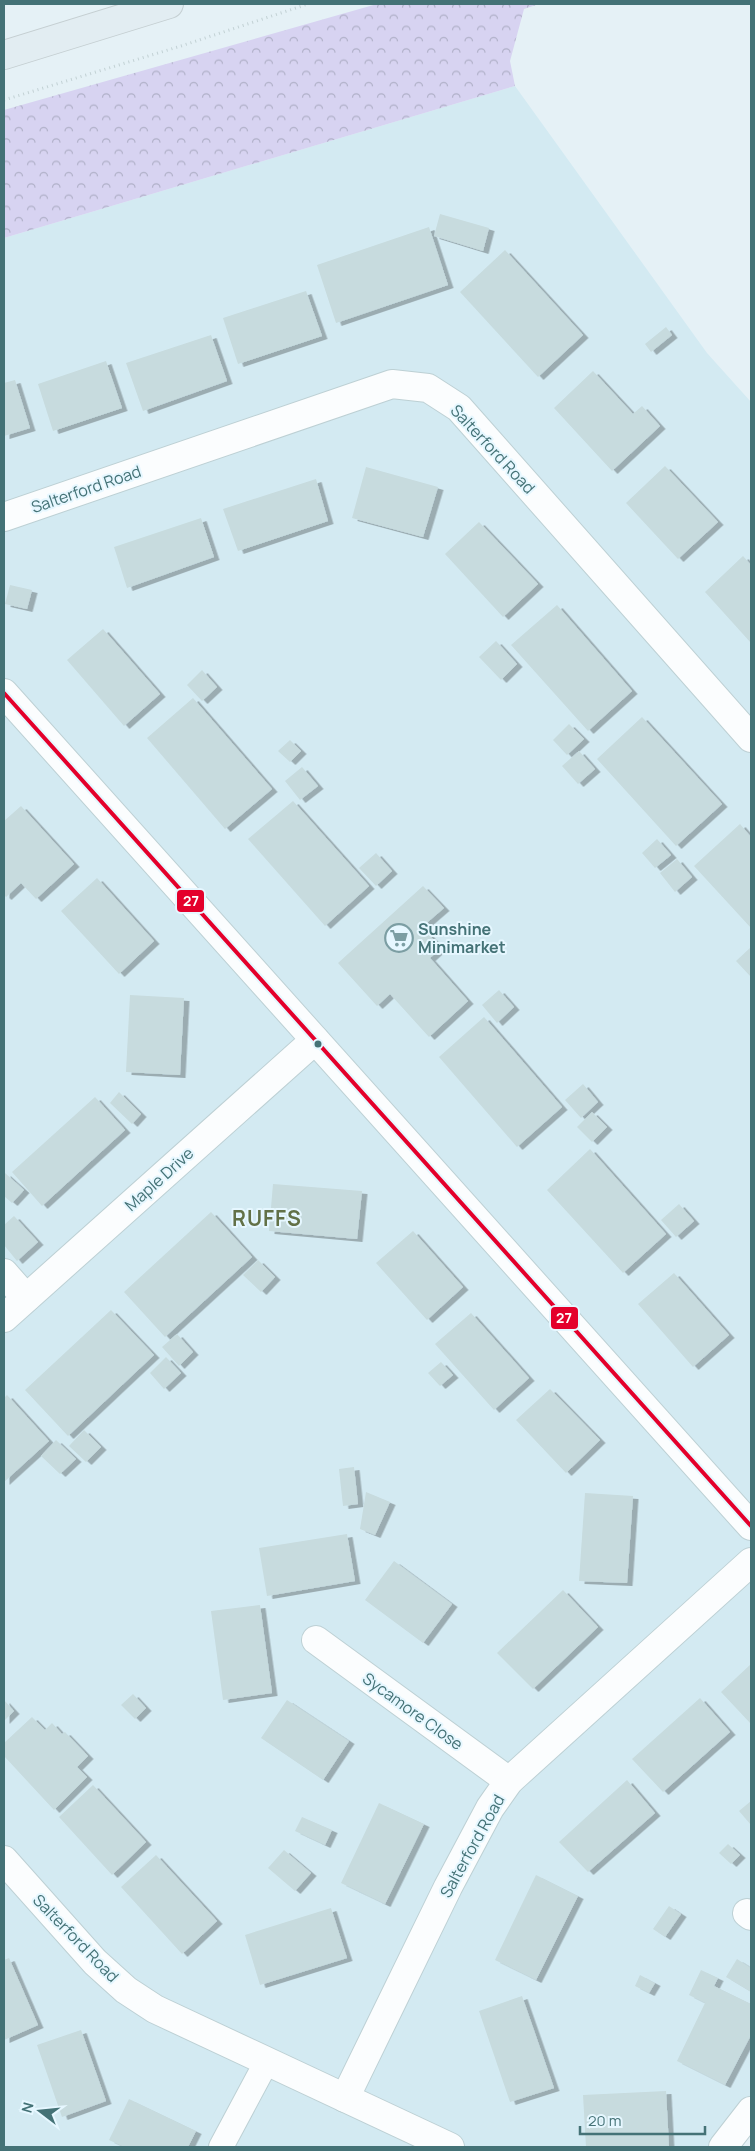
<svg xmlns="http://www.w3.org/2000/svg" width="755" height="2151" viewBox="0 0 755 2151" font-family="Manrope,sans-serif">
	<defs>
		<pattern id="forest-crowns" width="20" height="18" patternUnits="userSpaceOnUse" patternTransform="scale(1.25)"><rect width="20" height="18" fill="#d7d3f1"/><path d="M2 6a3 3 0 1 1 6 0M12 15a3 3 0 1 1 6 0" fill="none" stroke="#b0b0c8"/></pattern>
		<filter id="shadow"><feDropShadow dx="5.5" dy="3" stdDeviation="0" flood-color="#0004"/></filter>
	</defs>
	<rect width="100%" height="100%" fill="#e5f1f6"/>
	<path fill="#d3eaf2" d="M515 86 707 353 751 402V2134L740 2147H4V238Z"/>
	<path fill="url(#forest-crowns)" d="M377 4H539L524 9 510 61 515 86 4 238V110Z"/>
	<g fill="#c7dbde" filter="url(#shadow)">
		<path d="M440 214 489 228 483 251 434 236Z"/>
		<path d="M429 227 448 285 336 323 317 265Z"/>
		<path d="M505 250 583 335 538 377 460 292Z"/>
		<path d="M306 291 322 336 238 364 223 318Z"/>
		<path d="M666 327 672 335 651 352 645 344Z"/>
		<path d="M211 335 227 381 143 411 126 363Z"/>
		<path d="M106 361 122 408 53 431 38 384Z"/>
		<path d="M593 371 633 414 642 406 660 426 612 471 554 408Z"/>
		<path d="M15 380 30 428 4 436V383Z"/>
		<path d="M665 466 718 522 678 559 626 503Z"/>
		<path d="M366 467 438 487 423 537 352 518Z"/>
		<path d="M316 479 328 521 238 551 223 509Z"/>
		<path d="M201 518 214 557 127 588 114 547Z"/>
		<path d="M479 522 538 584 503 617 445 554Z"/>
		<path d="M743 556 751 565V643L705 592Z"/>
		<path d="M10 585 32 590 27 609 5 604Z"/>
		<path d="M557 605 632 691 588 731 511 645Z"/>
		<path d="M103 629 160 694 124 726 67 660Z"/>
		<path d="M496 641 517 664 501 680 479 657Z"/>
		<path d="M202 670 217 687 202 701 187 685Z"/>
		<path d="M193 698 272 789 225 829 147 738Z"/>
		<path d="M642 717 722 804 676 846 597 759Z"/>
		<path d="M569 724 584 739 567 755 553 740Z"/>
		<path d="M290 740 301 751 290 762 278 751Z"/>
		<path d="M579 751 595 769 578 784 562 766Z"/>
		<path d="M302 767 318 786 300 800 285 781Z"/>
		<path d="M293 801 369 886 325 926 248 839Z"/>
		<path d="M21 806 74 864 36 899 21 883 6 897 4 895V821Z"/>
		<path d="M740 824 751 837V928L694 866Z"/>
		<path d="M657 839 671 855 655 868 642 853Z"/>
		<path d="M376 853 392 871 376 886 359 868Z"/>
		<path d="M677 859 692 877 675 892 660 873Z"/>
		<path d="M97 878 154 941 119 974 61 911Z"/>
		<path d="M423 886 444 908 422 927 441 948 430 958 468 1001 429 1037 390 994 377 1006 338 963Z"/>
		<path d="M751 947V977L736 961Z"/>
		<path d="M499 990 514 1007 497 1023 482 1005Z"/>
		<path d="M130 995 184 998 180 1075 126 1072Z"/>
		<path d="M484 1017 562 1107 517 1147 439 1057Z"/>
		<path d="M583 1084 598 1102 581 1118 565 1100Z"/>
		<path d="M119 1092 141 1114 132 1124 110 1103Z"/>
		<path d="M95 1097 125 1130 42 1206 12 1172Z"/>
		<path d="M592 1112 607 1127 592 1142 577 1127Z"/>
		<path d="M590 1149 666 1234 623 1273 547 1190Z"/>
		<path d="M5 1173 24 1190 12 1203 4 1196Z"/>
		<path d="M273 1184 362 1191 357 1239 269 1231Z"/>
		<path d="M679 1204 694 1221 676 1237 661 1220Z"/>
		<path d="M211 1212 252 1257 165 1337 124 1292Z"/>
		<path d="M14 1216 38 1242 17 1261 4 1245V1225Z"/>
		<path d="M413 1231 463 1287 427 1320 376 1263Z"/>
		<path d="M258 1260 275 1277 261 1292 243 1275Z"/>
		<path d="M674 1273 729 1335 693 1367 638 1304Z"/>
		<path d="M111 1310 154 1355 68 1436 25 1390Z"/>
		<path d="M471 1313 529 1378 494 1410 435 1344Z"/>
		<path d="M177 1334 193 1352 179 1366 162 1347Z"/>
		<path d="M166 1357 181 1373 164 1389 150 1373Z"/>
		<path d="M441 1362 453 1375 440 1386 428 1373Z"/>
		<path d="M550 1389 600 1440 566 1473 516 1420Z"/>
		<path d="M7 1395 49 1441 4 1482V1398Z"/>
		<path d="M84 1430 101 1447 86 1462 69 1446Z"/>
		<path d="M56 1440 76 1459 60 1474 41 1456Z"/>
		<path d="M354 1467 358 1504 343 1506 339 1469Z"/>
		<path d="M366 1492 390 1502 375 1535 360 1529Z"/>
		<path d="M585 1493 633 1496 627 1583 579 1581Z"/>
		<path d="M347 1534 355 1581 267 1596 259 1548Z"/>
		<path d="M394 1561 452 1604 423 1643 365 1600Z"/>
		<path d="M563 1590 598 1627 533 1689 497 1653Z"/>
		<path d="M260 1605 272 1693 223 1700 211 1611Z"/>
		<path d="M751 1664V1724L721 1692Z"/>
		<path d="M133 1694 146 1708 135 1719 121 1705Z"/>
		<path d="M700 1698 730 1732 663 1792 632 1759Z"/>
		<path d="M4 1700 14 1711 4 1721Z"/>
		<path d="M287 1700 349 1741 323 1780 261 1738Z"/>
		<path d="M32 1717 45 1730 52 1723 62 1734 65 1732 88 1756 77 1767 87 1777 54 1810 4 1756V1743Z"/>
		<path d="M627 1780 655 1813 588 1872 559 1842Z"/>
		<path d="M93 1785 146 1842 112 1875 59 1817Z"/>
		<path d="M751 1801V1825L739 1811Z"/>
		<path d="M379 1803 424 1824 385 1904 341 1883Z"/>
		<path d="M302 1817 332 1830 325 1845 295 1831Z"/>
		<path d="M728 1844 740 1855 731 1864 719 1853Z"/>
		<path d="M284 1850 311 1873 295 1891 268 1868Z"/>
		<path d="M156 1855 217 1921 182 1954 121 1887Z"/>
		<path d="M536 1875 578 1896 536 1980 495 1960Z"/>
		<path d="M669 1906 681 1914 665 1937 653 1929Z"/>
		<path d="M331 1908 347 1958 260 1985 245 1935Z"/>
		<path d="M9 1958 38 2025 4 2040V1960Z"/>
		<path d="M737 1959 751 1968V1992L726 1977Z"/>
		<path d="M701 1970 718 1978 714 1986 751 2004V2035L725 2085 677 2061 705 2003 689 1995Z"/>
		<path d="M640 1975 655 1983 649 1993 635 1986Z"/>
		<path d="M522 1996 554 2088 510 2102 479 2011Z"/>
		<path d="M81 2030 106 2101 62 2117 37 2045Z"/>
		<path d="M666 2091 669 2147H586L583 2095Z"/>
		<path d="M129 2099 196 2131 188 2147H124L109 2140Z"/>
	</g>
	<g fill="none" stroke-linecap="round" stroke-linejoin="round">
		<defs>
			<path id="lane" d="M221 2147 267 2061"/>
			<g id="street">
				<path d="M4 517 392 384 428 388 459 408 751 738"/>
				<path d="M4 693 751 1526"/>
				<path d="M4 1273 26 1298"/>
				<path d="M4 1318 315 1040"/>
				<path d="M316 1640 509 1781"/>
				<path d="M4 1860 95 1962 126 1990 155 2009 450 2147"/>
				<path d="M747 1913 751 1916"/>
				<path d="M345 2098 448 1887 490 1808 509 1781 751 1562"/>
				<path d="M723 2147 751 2111"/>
			</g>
			<path id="primary" d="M4 55 169 4"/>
		</defs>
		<use href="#lane" stroke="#bdd0d4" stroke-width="26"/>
		<use href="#street" stroke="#bdd0d4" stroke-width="30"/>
		<use href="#primary" stroke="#c5cfd2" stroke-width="30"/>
		<path stroke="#c2d1d4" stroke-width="3" stroke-dasharray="1 4" stroke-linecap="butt" d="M4 100 181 46 308 4"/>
		<use href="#lane" stroke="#fbfdfe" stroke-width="24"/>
		<use href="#street" stroke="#fbfdfe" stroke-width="28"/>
		<use href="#primary" stroke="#e2edf2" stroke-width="28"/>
		<defs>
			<path id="bus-1" d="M4 693 751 1526"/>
		</defs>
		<use href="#bus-1" stroke="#e6f7ff" stroke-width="8"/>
		<use href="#bus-1" stroke="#e4002b" stroke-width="4"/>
	</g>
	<defs>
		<symbol id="supermarket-ring" viewBox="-11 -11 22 22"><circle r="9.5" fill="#e6f7ff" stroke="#7c9ea3" stroke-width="1.5"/><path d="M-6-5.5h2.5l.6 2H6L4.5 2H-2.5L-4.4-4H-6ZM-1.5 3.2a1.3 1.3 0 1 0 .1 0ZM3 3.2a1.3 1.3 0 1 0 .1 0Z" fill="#7c9ea3"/></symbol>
	</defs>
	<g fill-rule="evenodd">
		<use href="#supermarket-ring" x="383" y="922" width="32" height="32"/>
	</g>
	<circle fill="#447276" stroke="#e6f7ff" stroke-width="2" cx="318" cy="1044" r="4.5"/>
	<g text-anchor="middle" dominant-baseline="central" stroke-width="4" stroke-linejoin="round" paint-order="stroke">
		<g font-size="16" fill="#447276" stroke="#e6f7ff">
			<text transform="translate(493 449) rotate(47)">Salterford Road</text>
			<text transform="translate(86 489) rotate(-19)">Salterford Road</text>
			<text transform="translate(159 1179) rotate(-42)">Maple Drive</text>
			<text transform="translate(413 1711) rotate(36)">Sycamore Close</text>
			<text transform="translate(472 1846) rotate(-61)">Salterford Road</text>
			<text transform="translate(76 1938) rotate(46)">Salterford Road</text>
		</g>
		<g font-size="16" font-weight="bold" fill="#447276" stroke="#e6f7ff" text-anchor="start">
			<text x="418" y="929">Sunshine<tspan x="418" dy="18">Minimarket</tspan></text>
		</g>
		<g font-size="21" font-weight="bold" letter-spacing="1" fill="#627147" stroke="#e6f7ff">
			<text x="267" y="1218">RUFFS</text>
		</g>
	</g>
	<g stroke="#e6f7ff" stroke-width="2">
		<rect x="176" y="889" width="29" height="24" rx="5" fill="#e4002b"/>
		<rect x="550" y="1306" width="29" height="24" rx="5" fill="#e4002b"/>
	</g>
	<g font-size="14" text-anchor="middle" font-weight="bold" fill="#fff">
		<text x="191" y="906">27</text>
		<text x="564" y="1323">27</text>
	</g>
	<rect width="755" height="2151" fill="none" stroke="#447276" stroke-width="10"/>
	<g transform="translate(40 2111) rotate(286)" stroke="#e6f7ff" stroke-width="4" paint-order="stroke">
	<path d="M0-4L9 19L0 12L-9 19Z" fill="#447276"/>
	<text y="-8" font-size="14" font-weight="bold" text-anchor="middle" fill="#447276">N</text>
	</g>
	<path d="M580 2126v8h125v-8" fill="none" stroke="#447276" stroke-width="2.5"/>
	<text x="588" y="2126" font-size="15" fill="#447276" stroke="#e6f7ff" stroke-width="4" paint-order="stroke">20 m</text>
</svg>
